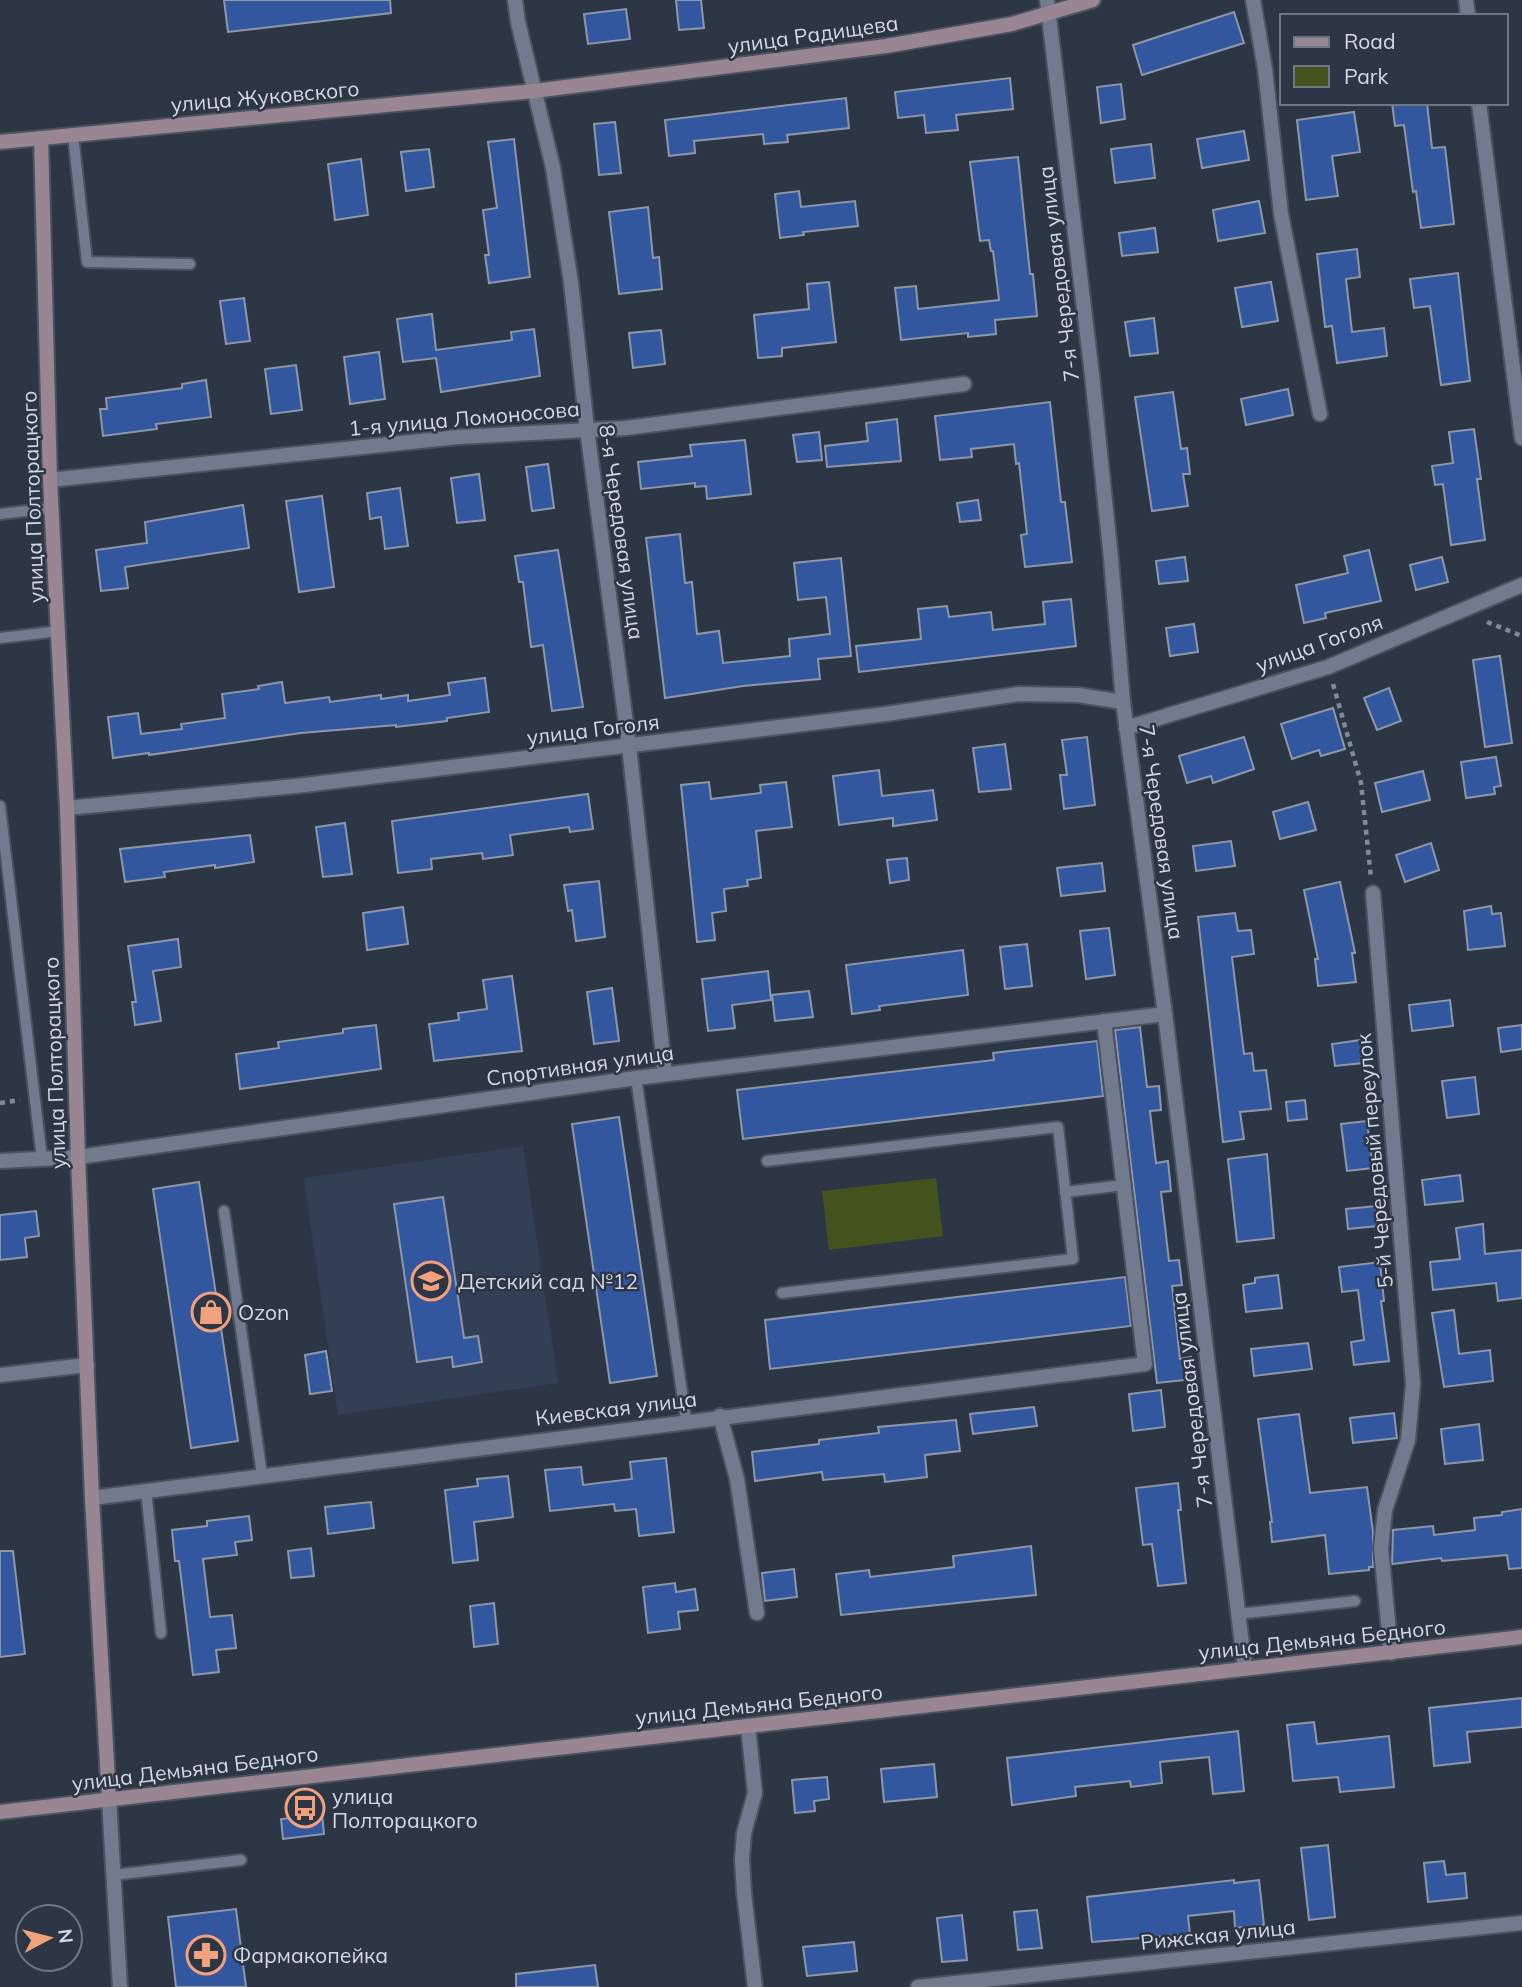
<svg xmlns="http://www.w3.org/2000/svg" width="1522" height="1987" viewBox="0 0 1522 1987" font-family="Mulish,sans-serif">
	<rect width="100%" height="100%" fill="#2d3645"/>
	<path fill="#333f54" d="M523 1146 558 1383 338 1415 304 1178Z"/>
	<path fill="#44521d" d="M936 1178 943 1236 829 1250 822 1191Z"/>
	<g fill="#32579f" stroke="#8c97a9" stroke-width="2">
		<path d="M224 0H390L391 13 228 32Z"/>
		<path d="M676 0H701L704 28 679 30Z"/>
		<path d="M626 9 630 39 588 44 584 14Z"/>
		<path d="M1234 12 1244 43 1142 75 1133 45Z"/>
		<path d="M1010 78 1013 109 956 115 958 130 926 133 924 115 898 118 895 92Z"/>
		<path d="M1121 84 1125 119 1101 123 1097 87Z"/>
		<path d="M846 98 849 128 787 135 788 142 764 144 763 134 694 141 695 153 669 156 665 120Z"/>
		<path d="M1392 103H1427L1432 148 1445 147 1454 224 1421 228 1416 191 1413 192 1404 125 1395 126Z"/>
		<path d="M1354 112 1360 152 1332 156 1338 196 1306 200 1297 120Z"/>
		<path d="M615 122 621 173 599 175 594 124Z"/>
		<path d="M1244 131 1249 160 1202 168 1197 139Z"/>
		<path d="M514 139 530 277 489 283 485 255H489L483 210 497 208 488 142Z"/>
		<path d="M1151 144 1155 178 1115 183 1111 149Z"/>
		<path d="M429 149 434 187 406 191 401 152Z"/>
		<path d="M1018 157 1030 274H1033L1037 316 995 320 996 334 968 337V333L901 340 895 288 916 286 918 309 999 300 993 251H991L989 240 980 241 970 162Z"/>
		<path d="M361 159 368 215 335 220 328 164Z"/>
		<path d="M799 191 801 207 855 201 858 226 803 232 804 235 780 238 775 194Z"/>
		<path d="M1259 201 1265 233 1218 241 1213 210Z"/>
		<path d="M648 207 653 258 659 257 662 289 619 294 609 212Z"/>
		<path d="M1155 228 1158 252 1122 256 1119 233Z"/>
		<path d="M1357 249 1360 277 1346 279 1352 332 1384 328 1387 356 1337 363 1332 326 1325 327 1317 254Z"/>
		<path d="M1458 273 1470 381 1441 385 1430 306 1414 308 1410 279Z"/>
		<path d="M829 282 836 342 782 348V356L758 358 754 315 809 309 807 284Z"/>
		<path d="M1271 282 1278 321 1242 327 1235 288Z"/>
		<path d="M244 298 250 341 226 344 220 301Z"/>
		<path d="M432 314 436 350 512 340 511 332 534 329 540 376 441 392 436 358 403 362 397 319Z"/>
		<path d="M1154 318 1158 353 1130 356 1125 322Z"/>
		<path d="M661 330 665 364 633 368 629 333Z"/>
		<path d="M379 352 385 399 350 404 344 357Z"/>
		<path d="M296 365 302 410 271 414 265 369Z"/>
		<path d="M206 380 211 417 156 424 157 429 103 436 100 409H107L106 398 182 388V384Z"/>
		<path d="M1288 389 1293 415 1246 425 1241 399Z"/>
		<path d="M1173 392 1181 449 1187 448 1190 474H1183L1188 506 1152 511 1135 397Z"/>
		<path d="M1050 402 1061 502H1065L1072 562 1025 567 1021 535 1027 534 1019 463 1016 464 1014 444 971 449 972 457 940 460 935 416Z"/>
		<path d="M897 419 901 461 827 467 825 446 868 441 866 423Z"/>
		<path d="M1474 429 1481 479H1477L1485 540 1451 545 1443 484 1435 485 1432 466 1453 463 1449 432Z"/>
		<path d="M819 432 822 460 797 462 793 435Z"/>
		<path d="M745 440 751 494 707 499 706 486 695 487V483L641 489 638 462 692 456 690 445Z"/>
		<path d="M548 464 554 508 532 511 526 467Z"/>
		<path d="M479 474 485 520 457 523 451 478Z"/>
		<path d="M400 488 408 546 385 549 381 517 370 519 367 493Z"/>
		<path d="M322 496 334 587 299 592 286 501Z"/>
		<path d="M978 500 981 520 960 522 957 503Z"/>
		<path d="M243 505 249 548 125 567 128 588 101 591 96 550 147 543 145 522Z"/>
		<path d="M680 534 685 583 692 582 697 634 719 631 723 663 790 656 789 639 830 634 826 597 798 600 794 563 841 558 851 656 818 659 820 679 743 686 665 698 646 538Z"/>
		<path d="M558 550 583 707 552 711 543 645 531 647 523 582H519L515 556Z"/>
		<path d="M1369 550 1381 601 1325 613 1326 618 1304 623 1296 585 1348 573 1344 556Z"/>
		<path d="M1185 557 1188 581 1159 584 1156 561Z"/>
		<path d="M1442 557 1448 582 1416 590 1410 565Z"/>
		<path d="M1071 599 1076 646 859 672 856 646 921 639 918 609 947 606 949 617 991 612 993 630 1045 624 1043 602Z"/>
		<path d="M1194 624 1198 652 1170 656 1166 628Z"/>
		<path d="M1500 656 1512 743 1485 747 1473 660Z"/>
		<path d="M485 678 489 712 447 718V721L396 727V725L301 733 149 755V753L113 758 108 717 138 713 141 734 182 729 181 724 225 718 222 694 259 689 258 686 282 682 285 703 329 697 330 702 381 695V699L408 695V701L450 695 448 683Z"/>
		<path d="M1389 688 1401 721 1377 730 1364 698Z"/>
		<path d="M1333 708 1345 749 1321 756 1319 750 1292 759 1281 724Z"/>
		<path d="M1087 737 1095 805 1064 809 1060 775H1067L1062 740Z"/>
		<path d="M1244 737 1254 769 1213 783 1211 776 1187 783 1179 756Z"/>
		<path d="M1005 744 1011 789 979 792 973 748Z"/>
		<path d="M1496 757 1501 786 1494 787 1495 794 1466 798 1461 762Z"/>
		<path d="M879 770 882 796 933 790 937 820 893 826V818L839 825 833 776Z"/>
		<path d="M1423 771 1430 800 1382 812 1375 783Z"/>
		<path d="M709 782 711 799 761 793 760 785 786 782 792 827 756 831 761 878 747 880 748 886 724 889 726 911 712 913 715 940 697 942 681 785Z"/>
		<path d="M588 794 593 829 570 832 569 827 510 835 513 855 483 859 482 853 431 859 432 869 398 873 392 821Z"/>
		<path d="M1308 802 1316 830 1280 839 1273 812Z"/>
		<path d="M345 823 352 874 323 877 316 827Z"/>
		<path d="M250 835 254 862 215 868V865L164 872 165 877 125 882 120 849Z"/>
		<path d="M1231 841 1235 866 1196 871 1193 846Z"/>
		<path d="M1431 843 1439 870 1405 882 1396 855Z"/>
		<path d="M907 858 909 880 890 883 887 860Z"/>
		<path d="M1102 863 1105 891 1061 896 1057 868Z"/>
		<path d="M599 881 605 937 576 941 572 910 568 911 564 885Z"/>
		<path d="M1340 882 1355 953H1352L1356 982 1318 986 1315 959H1318L1304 890Z"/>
		<path d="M1491 906 1492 914 1501 913 1505 946 1468 950 1464 911Z"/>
		<path d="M403 907 408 944 367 950 363 913Z"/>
		<path d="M1235 913 1238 931 1251 930 1254 954 1232 957 1244 1054 1252 1053 1254 1071 1266 1070 1271 1109 1240 1112 1244 1139 1223 1142 1198 917Z"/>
		<path d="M1109 928 1115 975 1086 979 1080 931Z"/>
		<path d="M178 939 181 967 153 971 161 1021 135 1025 132 1002H136L128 946Z"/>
		<path d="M1027 944 1032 986 1005 989 1000 947Z"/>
		<path d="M963 950 968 995 879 1006 880 1010 852 1014 846 965Z"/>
		<path d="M768 971 771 1000 732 1005 735 1028 708 1031 702 979Z"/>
		<path d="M512 976 522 1051 434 1061 429 1024 459 1020 458 1013 487 1009 483 980Z"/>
		<path d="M612 988 619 1041 594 1044 587 992Z"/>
		<path d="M809 991 813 1017 775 1021 772 995Z"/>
		<path d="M1450 1000 1453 1026 1412 1031 1409 1005Z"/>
		<path d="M376 1025 381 1069 240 1089 236 1054 279 1048 278 1042 343 1033V1029Z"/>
		<path d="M1522 1025V1049L1501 1052 1498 1028Z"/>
		<path d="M1140 1027 1147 1087 1159 1086 1161 1110 1150 1111 1156 1163 1168 1161 1171 1191 1161 1192 1169 1261 1179 1260 1182 1285 1172 1286 1180 1359 1191 1357 1193 1379 1157 1383 1115 1030Z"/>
		<path d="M1361 1040 1363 1063 1335 1066 1332 1044Z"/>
		<path d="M1097 1041 1103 1096 743 1139 737 1090 994 1060 993 1053Z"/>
		<path d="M1475 1077 1479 1114 1447 1118 1442 1081Z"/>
		<path d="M1305 1100 1307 1119 1288 1121 1286 1102Z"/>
		<path d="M619 1117 657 1376 610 1383 572 1124Z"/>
		<path d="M1367 1121 1373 1168 1347 1171 1341 1124Z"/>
		<path d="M1267 1154 1274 1238 1237 1242 1228 1159Z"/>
		<path d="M1460 1175 1463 1201 1425 1205 1422 1180Z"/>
		<path d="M199 1182 238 1441 191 1448 153 1189Z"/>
		<path d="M443 1197 464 1338 478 1336 482 1362 453 1367 452 1357 417 1362 394 1204Z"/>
		<path d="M1376 1206 1378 1226 1348 1229 1346 1209Z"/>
		<path d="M36 1211 39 1236 25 1238 27 1257 0 1260V1215Z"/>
		<path d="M1483 1224 1485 1254 1522 1250V1298L1498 1301 1496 1283 1433 1290 1430 1262 1460 1259 1456 1228Z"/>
		<path d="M1380 1262 1384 1301H1381L1389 1361 1354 1365 1351 1342 1364 1340 1358 1290 1342 1292 1339 1267Z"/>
		<path d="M1278 1275 1282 1308 1246 1312 1243 1285 1255 1283V1278Z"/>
		<path d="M1125 1277 1131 1326 770 1369 765 1320Z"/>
		<path d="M1454 1310 1459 1354 1490 1350 1493 1381 1444 1387 1432 1313Z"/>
		<path d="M1308 1343 1312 1369 1254 1376 1251 1349Z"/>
		<path d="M326 1351 332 1391 310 1394 305 1355Z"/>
		<path d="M1161 1390 1165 1427 1133 1431 1129 1394Z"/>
		<path d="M1034 1407 1037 1426 973 1434 970 1414Z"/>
		<path d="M1394 1413 1397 1438 1353 1443 1350 1418Z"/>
		<path d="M1299 1414 1310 1493 1367 1487 1373 1532V1567H1369V1570L1329 1574 1325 1535 1272 1542 1270 1522H1272L1258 1419Z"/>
		<path d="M956 1420 960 1451 925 1455 927 1477 885 1482 884 1474 823 1480 822 1472 755 1481 752 1452 819 1444V1440L879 1433 878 1427Z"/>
		<path d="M1479 1424 1483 1460 1445 1464 1441 1429Z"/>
		<path d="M666 1458 674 1532 639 1536 636 1509 615 1511 614 1504 550 1511 545 1470 581 1467 583 1485 632 1479 630 1462Z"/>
		<path d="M508 1476 513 1517 474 1522 478 1560 453 1563 445 1490 478 1486 477 1479Z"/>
		<path d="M1178 1483 1181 1510H1178L1186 1583 1158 1586 1152 1544 1143 1545 1136 1488Z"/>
		<path d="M371 1502 374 1528 328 1534 325 1507Z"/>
		<path d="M1522 1509V1568L1509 1569 1507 1555 1442 1561 1441 1558 1392 1564 1393 1530 1433 1526 1434 1535 1475 1530 1474 1518 1502 1515V1512Z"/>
		<path d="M249 1516 252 1540 235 1542 237 1555 203 1559 210 1617 232 1615 236 1648 216 1650 219 1672 193 1675 179 1561H175L172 1530 207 1526V1521Z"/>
		<path d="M1031 1546 1036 1595 841 1615 836 1574 869 1570 870 1577 954 1567 953 1556Z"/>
		<path d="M311 1548 314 1576 291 1578 288 1551Z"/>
		<path d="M0 1551H13L25 1654 0 1657Z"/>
		<path d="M794 1569 797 1597 765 1601 762 1573Z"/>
		<path d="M675 1583 676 1592 695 1589 698 1610 678 1612 680 1629 648 1633 643 1587Z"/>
		<path d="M494 1603 498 1644 474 1647 470 1606Z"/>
		<path d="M1522 1698V1727L1467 1732 1470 1762 1434 1766 1429 1708Z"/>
		<path d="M1314 1722 1317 1744 1389 1736 1394 1787 1340 1792 1338 1777 1293 1781 1287 1725Z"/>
		<path d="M1238 1731 1244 1791 1213 1794 1209 1757 1160 1762 1162 1783 1131 1787 1130 1781 1075 1787 1076 1796 1012 1805 1007 1758Z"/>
		<path d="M934 1764 937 1797 884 1802 881 1769Z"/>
		<path d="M827 1777 829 1799 814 1801 815 1811 795 1813 792 1780Z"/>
		<path d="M322 1814 324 1834 283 1839 281 1819Z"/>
		<path d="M1328 1845 1335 1917 1309 1920 1301 1848Z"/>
		<path d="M1444 1861 1446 1875 1465 1873 1467 1898 1428 1902 1424 1863Z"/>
		<path d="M1234 1880V1883L1259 1880 1264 1925 1235 1928 1234 1911 1188 1916 1190 1934 1092 1942 1087 1897Z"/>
		<path d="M236 1909 246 1987H176L168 1917Z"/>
		<path d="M1037 1910 1042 1948 1018 1950 1014 1912Z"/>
		<path d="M962 1915 967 1960 942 1962 937 1918Z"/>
		<path d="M854 1942 857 1971 807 1976 803 1947Z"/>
		<path d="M595 1965 598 1987H516V1974Z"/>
	</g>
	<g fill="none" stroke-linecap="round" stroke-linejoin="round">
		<defs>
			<g id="lane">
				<path d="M73 135 87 262 190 264"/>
				<path d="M0 514 52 508"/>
				<path d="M0 638 59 631"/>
				<path d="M0 806 42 1159"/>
				<path d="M636 1078 686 1420"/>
				<path d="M767 1161 1058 1127 1073 1259 782 1293"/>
				<path d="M1065 1192 1124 1185"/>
				<path d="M224 1211 262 1475"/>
				<path d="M146 1490 161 1633"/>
				<path d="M1238 1614 1355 1601"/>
				<path d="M113 1875 241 1860"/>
			</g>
			<g id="street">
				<path d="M515 0 518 22 553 168 571 282 587 429 629 746 665 1074"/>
				<path d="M1047 0 1092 375 1111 559 1123 702 1165 1014 1245 1669"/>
				<path d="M1253 0 1265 69 1281 214 1320 414"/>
				<path d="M1466 0 1468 16"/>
				<path d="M1479 103 1522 438"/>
				<path d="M50 480 458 437 626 428 964 384"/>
				<path d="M1126 728 1328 667 1522 585"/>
				<path d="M67 808 296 786 886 714 1019 694 1078 695 1123 702"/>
				<path d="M1373 893 1413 1384 1408 1440 1385 1510 1381 1548 1391 1653"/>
				<path d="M0 1161 78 1157 636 1078 1165 1014"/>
				<path d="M0 1375 87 1365"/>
				<path d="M720 1416 737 1479 757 1613"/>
				<path d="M92 1498 1145 1364 1104 1021"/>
				<path d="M748 1726 755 1793 744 1833 742 1859 744 1893 755 1987"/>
				<path d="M109 1799 120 1987"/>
				<path d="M918 1987 1522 1923"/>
			</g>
			<g id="secondary">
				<path d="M41 138 50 480 67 808 78 1157 92 1498 109 1799"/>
				<path d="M0 142 534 91 886 46 1012 24 1093 0"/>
				<path d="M0 1812 1522 1637"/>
			</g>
		</defs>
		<use href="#lane" stroke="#4a525f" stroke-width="14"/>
		<use href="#street" stroke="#4a525f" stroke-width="18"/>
		<use href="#secondary" stroke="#4a525f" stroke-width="18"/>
		<g stroke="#838a96" stroke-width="4.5" stroke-dasharray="5 5" stroke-linecap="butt">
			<path d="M1487 622 1522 636"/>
			<path d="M1333 684 1361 783 1371 878"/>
			<path d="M0 1103 20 1100"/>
		</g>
		<use href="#lane" stroke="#717b8d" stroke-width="10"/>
		<use href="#street" stroke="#717b8d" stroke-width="14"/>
		<use href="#secondary" stroke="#9a8593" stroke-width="14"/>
	</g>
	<defs>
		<symbol id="school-ring" viewBox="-11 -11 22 22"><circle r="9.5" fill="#2d3645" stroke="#f2a17e" stroke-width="1.5"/><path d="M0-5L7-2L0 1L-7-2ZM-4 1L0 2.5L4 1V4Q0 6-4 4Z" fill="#f2a17e"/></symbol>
		<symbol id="shop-ring" viewBox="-11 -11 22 22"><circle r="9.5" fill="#2d3645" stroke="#f2a17e" stroke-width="1.5"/><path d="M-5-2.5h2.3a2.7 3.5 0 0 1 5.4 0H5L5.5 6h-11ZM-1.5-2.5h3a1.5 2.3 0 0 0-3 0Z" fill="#f2a17e"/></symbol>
		<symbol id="bus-ring" viewBox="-11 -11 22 22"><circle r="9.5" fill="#2d3645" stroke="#f2a17e" stroke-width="1.5"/><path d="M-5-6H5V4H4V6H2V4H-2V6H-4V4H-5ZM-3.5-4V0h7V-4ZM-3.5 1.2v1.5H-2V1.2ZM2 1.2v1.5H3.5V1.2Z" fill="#f2a17e"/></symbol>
		<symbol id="pharmacy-ring" viewBox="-11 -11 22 22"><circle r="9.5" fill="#2d3645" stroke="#f2a17e" stroke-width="1.5"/><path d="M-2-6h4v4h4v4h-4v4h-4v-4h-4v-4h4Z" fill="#f2a17e"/></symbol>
	</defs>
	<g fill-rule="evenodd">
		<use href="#school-ring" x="409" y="1259" width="44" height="44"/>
		<use href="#shop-ring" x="189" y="1290" width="44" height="44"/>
		<use href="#bus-ring" x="283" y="1786" width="44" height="44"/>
		<use href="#pharmacy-ring" x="184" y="1933" width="44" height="44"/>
	</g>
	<g text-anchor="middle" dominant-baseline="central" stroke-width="5" stroke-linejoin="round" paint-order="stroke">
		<g font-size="21" fill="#d4d9e3" stroke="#2d3645">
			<text transform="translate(813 34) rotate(-8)">улица Радищева</text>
			<text transform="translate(265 96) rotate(-5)">улица Жуковского</text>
			<text transform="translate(1058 274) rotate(-97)">7-я Чередовая улица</text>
			<text transform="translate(464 418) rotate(-5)">1-я улица Ломоносова</text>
			<text transform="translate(32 497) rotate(-92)">улица Полторацкого</text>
			<text transform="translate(622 532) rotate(82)">8-я Чередовая улица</text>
			<text transform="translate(1319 643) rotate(-20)">улица Гоголя</text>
			<text transform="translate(593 729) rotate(-7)">улица Гоголя</text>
			<text transform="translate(1162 832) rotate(82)">7-я Чередовая улица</text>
			<text transform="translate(54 1063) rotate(-92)">улица Полторацкого</text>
			<text transform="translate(580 1065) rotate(-8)">Спортивная улица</text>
			<text transform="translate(1374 1161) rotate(-95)">5-й Чередовый переулок</text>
			<text transform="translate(1191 1400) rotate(-97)">7-я Чередовая улица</text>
			<text transform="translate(616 1408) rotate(-7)">Киевская улица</text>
			<text transform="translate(1322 1639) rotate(-6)">улица Демьяна Бедного</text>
			<text transform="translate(759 1704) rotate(-6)">улица Демьяна Бедного</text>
			<text transform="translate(195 1768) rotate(-7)">улица Демьяна Бедного</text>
			<text transform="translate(1218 1934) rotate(-6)">Рижская улица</text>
		</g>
		<g font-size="21" fill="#d4d9e3" stroke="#2d3645" text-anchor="start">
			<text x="458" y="1281">Детский сад №12</text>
			<text x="238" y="1312">Ozon</text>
			<text x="332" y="1796">улица<tspan x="332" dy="24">Полторацкого</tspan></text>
			<text x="233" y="1955">Фармакопейка</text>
		</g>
	</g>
	<rect x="1280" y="14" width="228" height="91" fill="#2d3645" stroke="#707784" stroke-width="2"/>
	<rect x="1294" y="37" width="35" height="10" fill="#9a8593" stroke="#707784" stroke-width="2"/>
	<text x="1344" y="49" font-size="21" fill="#d4d9e3">Road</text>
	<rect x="1294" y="66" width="35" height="21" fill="#44521d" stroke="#707784" stroke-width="2"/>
	<text x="1344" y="84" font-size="21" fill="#d4d9e3">Park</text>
	<g transform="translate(49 1938) rotate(83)"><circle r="33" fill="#2d3645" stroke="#707784" stroke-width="2"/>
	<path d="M0-5L12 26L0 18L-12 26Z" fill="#f2a17e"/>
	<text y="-10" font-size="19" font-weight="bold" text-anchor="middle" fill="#d4d9e3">N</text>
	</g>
</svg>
